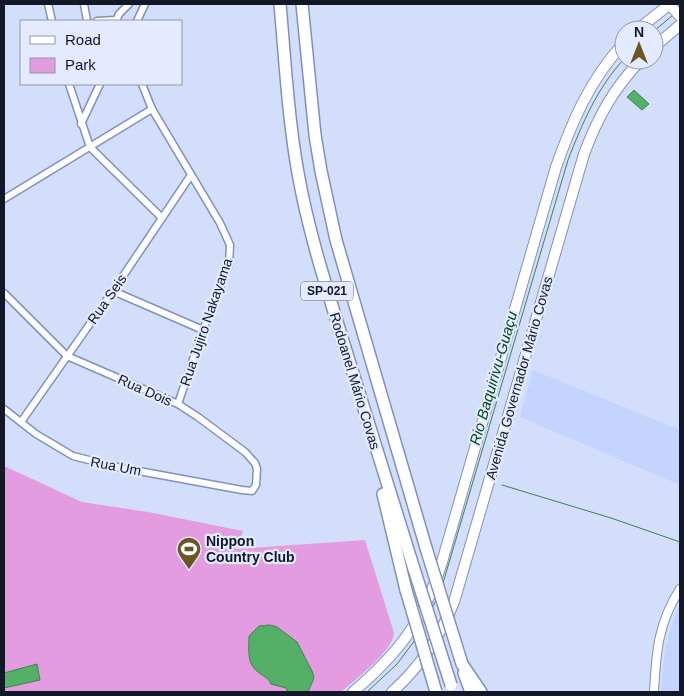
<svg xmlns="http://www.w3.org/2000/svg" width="684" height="696" viewBox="0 0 684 696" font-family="Helvetica,sans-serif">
	<rect width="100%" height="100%" fill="#d3defa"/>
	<g fill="#c4d4fe">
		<path d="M533 370 680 430V485L520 417Z"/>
		<path d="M680 605V692H661L665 650 674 617Z"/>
	</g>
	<path fill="#e39ce0" d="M4 466 82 502 148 512 243 531 236 549 365 540 394 633C393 651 355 680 341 692H4Z"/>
	<g fill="#53b066" stroke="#408253">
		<path d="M634 90 649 104 642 110 627 97Z"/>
		<path d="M270 625 277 627 297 642 312 671 314 678 308 692H288L286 688 271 684C268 676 259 675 254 668 247 661 249 645 249 636L259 626Z"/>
		<path d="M37 664 40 680 4 688V673Z"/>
	</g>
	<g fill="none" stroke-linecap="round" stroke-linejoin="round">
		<g stroke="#408253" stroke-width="1">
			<path d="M654 31 673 15"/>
			<path d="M502 485 611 518 680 542"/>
			<path d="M443 583 568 160C582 124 597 88 624 59"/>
			<path d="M432 608 437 598"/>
			<path d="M367 692 397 664 415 640"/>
		</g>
		<defs>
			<g id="minor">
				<path d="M48 4 52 21"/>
				<path d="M84 4 87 21"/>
				<path d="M97 21 116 20"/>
				<path d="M116 21 119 14 129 4"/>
				<path d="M137 21 145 4"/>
				<path d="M69 84 90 147 162 218"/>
				<path d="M142 84 152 109 220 223 230 245 229 264 203 330 178 404"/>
				<path d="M81 124 100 84"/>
				<path d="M4 199 152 109"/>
				<path d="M113 291 203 330"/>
				<path d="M4 293 67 356 178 404 198 417 245 452 255 463 257 469 256 485 252 491 242 490 117 467 73 456 36 434 4 409"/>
				<path d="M21 422 113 291 191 175"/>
			</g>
			<path id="tertiary" d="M654 692C656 653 658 623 680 589"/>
			<g id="primary">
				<path d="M669 4 680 16"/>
				<path d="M637 30 670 4"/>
				<path d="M654 47 680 25"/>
				<path d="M353 692C399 653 424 620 442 562L556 167C572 122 590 79 624 43"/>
				<path d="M392 692C420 667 440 637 454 602L584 154C598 117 613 89 641 60"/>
			</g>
			<g id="motorway">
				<path d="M280 4C285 60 288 117 298 173 308 230 326 286 343 341 366 417 390 493 414 569"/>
				<path d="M302 4 315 135 321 171 336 240 426 548"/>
				<path d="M383 494 406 590"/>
				<path d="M462 664 481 692"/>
				<path d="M464 673 471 692"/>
			</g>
		</defs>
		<use href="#minor" stroke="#8191bc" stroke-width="9"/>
		<use href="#tertiary" stroke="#8191bc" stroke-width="10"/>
		<use href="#primary" stroke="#8191bc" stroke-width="12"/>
		<use href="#motorway" stroke="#8191bc" stroke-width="14"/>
		<use href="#minor" stroke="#fff" stroke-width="6"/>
		<use href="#tertiary" stroke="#fff" stroke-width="8"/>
		<use href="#primary" stroke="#fff" stroke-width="10"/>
		<use href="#motorway" stroke="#fff" stroke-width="11"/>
		<defs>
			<g id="motorway-bridge">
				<path d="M426 548 462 664"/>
				<path d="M414 569 451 685"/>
				<path d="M406 590 436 692"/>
			</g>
		</defs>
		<use href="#motorway-bridge" stroke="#8191bc" stroke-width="14" stroke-linecap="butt"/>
		<use href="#motorway-bridge" stroke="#fff" stroke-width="11"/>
	</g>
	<defs>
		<symbol id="stadium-pin" viewBox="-11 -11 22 30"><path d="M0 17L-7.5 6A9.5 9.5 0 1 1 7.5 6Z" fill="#695624" stroke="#e4ebfe"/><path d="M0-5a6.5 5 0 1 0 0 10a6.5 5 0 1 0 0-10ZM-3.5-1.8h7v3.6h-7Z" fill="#fff"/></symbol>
	</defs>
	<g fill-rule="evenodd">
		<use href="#stadium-pin" x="175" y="535" width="28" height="38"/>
	</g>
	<g text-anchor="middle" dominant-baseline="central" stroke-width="4.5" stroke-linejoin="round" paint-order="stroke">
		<rect fill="#e4ebfe" stroke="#515768" stroke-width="1" x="301" y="281.5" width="52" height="19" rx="4"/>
		<g font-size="12" font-weight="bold" fill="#121828">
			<text x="327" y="291">SP-021</text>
		</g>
		<g font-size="14" fill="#121828" stroke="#e4ebfe">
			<text transform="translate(107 299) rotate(-55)">Rua Seis</text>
			<text transform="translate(206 322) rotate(-71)">Rua Jujiro Nakayama</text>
			<text transform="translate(519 378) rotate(-74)">Avenida Governador Mário Covas</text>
			<text transform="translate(355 381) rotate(73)">Rodoanel Mário Covas</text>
			<text transform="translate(145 390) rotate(24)">Rua Dois</text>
			<text transform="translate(116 466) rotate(11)">Rua Um</text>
		</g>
		<g font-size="14" font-weight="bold" fill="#121828" stroke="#e4ebfe" text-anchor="start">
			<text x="206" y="541">Nippon<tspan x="206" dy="16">Country Club</tspan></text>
		</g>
		<g font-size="15" font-style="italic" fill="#034b1c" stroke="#e4ebfe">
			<text transform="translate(493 378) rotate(-74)">Rio Baquirivu-Guaçu</text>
		</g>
	</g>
	<rect width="684" height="696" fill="none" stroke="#121828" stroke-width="10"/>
	<rect x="20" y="20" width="162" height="65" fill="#e4ebfe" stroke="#9097a8"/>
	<rect x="30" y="36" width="25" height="8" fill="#ffffff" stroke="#9097a8"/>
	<text x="65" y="45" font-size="15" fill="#121828">Road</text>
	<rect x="30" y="58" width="25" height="15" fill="#e39ce0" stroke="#9097a8"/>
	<text x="65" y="70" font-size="15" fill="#121828">Park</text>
	<g transform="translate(639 45)"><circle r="24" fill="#e4ebfe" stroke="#9097a8"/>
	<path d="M0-4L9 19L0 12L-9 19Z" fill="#695624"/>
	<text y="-8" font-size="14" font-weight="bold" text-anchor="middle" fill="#121828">N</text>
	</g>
</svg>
